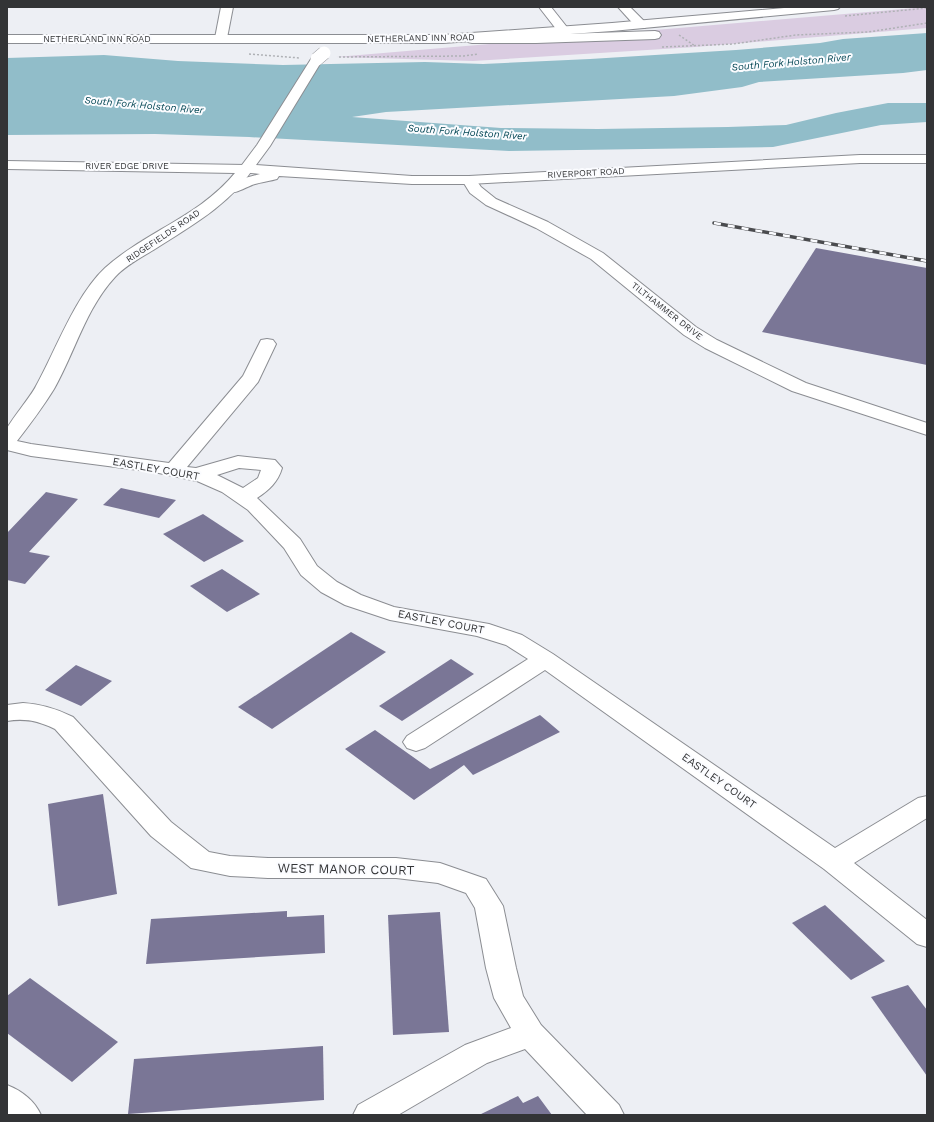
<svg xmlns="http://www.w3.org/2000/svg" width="934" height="1122" viewBox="0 0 934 1122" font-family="'Work Sans',sans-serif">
	<rect width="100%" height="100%" fill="#edeff4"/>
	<path fill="#dacce1" d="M927 7V28L695 47 473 61 336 57Z"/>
	<path fill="#91bdc9" d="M927 33V70L903 73 759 82 742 87 674 96 386 112 352 117 501 128 598 129 728 127 786 125 836 113 888 103H927V122L881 125 773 147 509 151 249 137 155 134 7 135V58L104 55 178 61 283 65 425 62 483 64 590 59 736 50 820 43 843 39Z"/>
	<g fill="#7a7696">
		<path d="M816 248 927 268V365L762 332Z"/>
		<path d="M121 488 176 500 159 518 103 505Z"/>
		<path d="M46 492 78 499 29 552 50 556 25 584 7 580V533Z"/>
		<path d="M203 514 244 541 204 562 163 534Z"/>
		<path d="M222 569 260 594 227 612 190 586Z"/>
		<path d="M351 632 386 652 272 729 238 707Z"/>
		<path d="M451 659 474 674 402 721 379 706Z"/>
		<path d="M76 665 112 681 81 706 45 690Z"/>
		<path d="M540 715 560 732 473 775 464 765 414 800 345 749 375 730 430 769Z"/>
		<path d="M103 794 117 894 58 906 48 804Z"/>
		<path d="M825 905 885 961 851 980 792 923Z"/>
		<path d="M287 911V917L324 915 325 953 146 964 151 919Z"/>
		<path d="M440 912 449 1032 393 1035 388 915Z"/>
		<path d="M30 978 118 1042 72 1082 7 1033V996Z"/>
		<path d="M908 985 927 1010V1076L871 997Z"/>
		<path d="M323 1046 324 1100 128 1114 134 1059Z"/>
		<path d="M518 1096 523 1103 538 1096 552 1115H479Z"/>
	</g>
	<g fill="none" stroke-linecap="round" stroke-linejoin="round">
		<defs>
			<g id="minor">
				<path d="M221 7H233L227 38 225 41H217L215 38Z"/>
				<path d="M539 7H551L570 31 565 34 655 31 659 32 661 35 659 38 655 39 536 43H472L468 42 466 39 468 36 472 35 563 34H560Z"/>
				<path d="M618 7H630L645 22 647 25 645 28H637Z"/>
				<path d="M7 161 246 165 251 166 253 169C229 205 191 226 155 249 142 257 126 265 115 277 86 308 75 352 54 389 43 407 30 424 17 441L31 444 169 463 243 376 261 340 267 339 273 340 276 344 258 382 187 467 196 468 238 456 275 460 282 468C278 482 269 490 257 498L300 539 317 566 337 582 361 595 394 607 489 624 522 635 553 654 835 848 918 798 927 796V818L854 863 927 920V947L917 944 824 869 545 670 425 748 416 751 407 748 403 742 407 736 528 659 506 645 477 636 390 620 345 605 321 592 301 575 284 548 248 510 222 492 197 481 154 472 31 456 7 450C7 443 6 435 7 429 8 424 32 395 36 386 56 350 75 296 105 268 145 232 200 216 235 173L7 169ZM239 468 261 470 258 478 243 488 217 475Z"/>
				<path d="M469 176 474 177 481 187 496 199 548 222 603 253 696 327 717 340 806 383 927 423V435L792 391 705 348 684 335 591 259 536 228 486 205 470 193 462 180 464 177Z"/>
				<path d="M23 703C41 704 57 709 73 717L171 822 209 852 230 856 268 858H396L440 863 486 879 503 906 516 968 523 996 541 1025 619 1105 624 1115H587L525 1049 487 1063 398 1115H353L358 1105 465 1045 511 1028 494 998 486 968 475 908 466 893 438 883 396 878H268L230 876 191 868 151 836 55 729C38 721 25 718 7 721V705Z"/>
				<path d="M7 1085C22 1091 34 1100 41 1115H7Z"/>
			</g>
			<g id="major">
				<path d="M795 7H840L838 9 834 10 612 31 443 43H7V35H443L612 23Z"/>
				<path d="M317 55 321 56 323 59 270 146 256 165 412 176H469L860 155H927V163H860L469 184H412L279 176 277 179C270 181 262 182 255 184 245 187 236 195 225 192L222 189C228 181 250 177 260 174L241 172 239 169 257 145 311 59 313 56Z"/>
			</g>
		</defs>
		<use href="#minor" stroke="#8b8d92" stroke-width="2"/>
		<use href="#major" stroke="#8b8d92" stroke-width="2"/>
		<g stroke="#afb1b5" stroke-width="1.5" stroke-dasharray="2 2" stroke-linecap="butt">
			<path d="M845 16 927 8"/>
			<path d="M679 35 695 46"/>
			<path d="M662 47 733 44 796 35 868 32 927 23"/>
			<path d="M249 54 300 58"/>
			<path d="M339 57 464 56 478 54"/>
		</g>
		<use href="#minor" fill="#fff" fill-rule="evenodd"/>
		<use href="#major" fill="#fff" fill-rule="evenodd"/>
		<defs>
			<path id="rail" d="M714 223 927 261"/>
		</defs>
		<use href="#rail" stroke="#4a4b4e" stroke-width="3.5"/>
		<use href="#rail" stroke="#fbfcff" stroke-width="2.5" stroke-dasharray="7" stroke-linecap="butt"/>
		<defs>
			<path id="major-bridge" d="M317 59 324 53"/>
		</defs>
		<use href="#major-bridge" stroke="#8b8d92" stroke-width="14" stroke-linecap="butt"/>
		<use href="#major-bridge" stroke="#fff" stroke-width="13"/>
	</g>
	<g text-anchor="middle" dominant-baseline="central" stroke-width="4" stroke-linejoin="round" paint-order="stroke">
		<g font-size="9" fill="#333436" stroke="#fbfcff">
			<text transform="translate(421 38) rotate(-1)">NETHERLAND INN ROAD</text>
			<text x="97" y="39">NETHERLAND INN ROAD</text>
			<text x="127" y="166">RIVER EDGE DRIVE</text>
			<text transform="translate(586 173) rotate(-3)">RIVERPORT ROAD</text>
			<text transform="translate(163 236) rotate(-34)">RIDGEFIELDS ROAD</text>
			<text transform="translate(667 311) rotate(38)">TILTHAMMER DRIVE</text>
		</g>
		<g font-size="10" font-style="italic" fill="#024553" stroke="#fbfcff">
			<text transform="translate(791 62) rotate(-5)">South Fork Holston River</text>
			<text transform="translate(144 105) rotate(5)">South Fork Holston River</text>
			<text transform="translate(467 132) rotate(4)">South Fork Holston River</text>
		</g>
		<g font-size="11" fill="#333436" stroke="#fbfcff">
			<text transform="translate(156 469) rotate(10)">EASTLEY COURT</text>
			<text transform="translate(441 622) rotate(11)">EASTLEY COURT</text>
			<text transform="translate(719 781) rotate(35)">EASTLEY COURT</text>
		</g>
		<g font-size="13" fill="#333436" stroke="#fbfcff">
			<text transform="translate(346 869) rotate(1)">WEST MANOR COURT</text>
		</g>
	</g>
	<rect width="934" height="1122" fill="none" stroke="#333436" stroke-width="16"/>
</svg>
